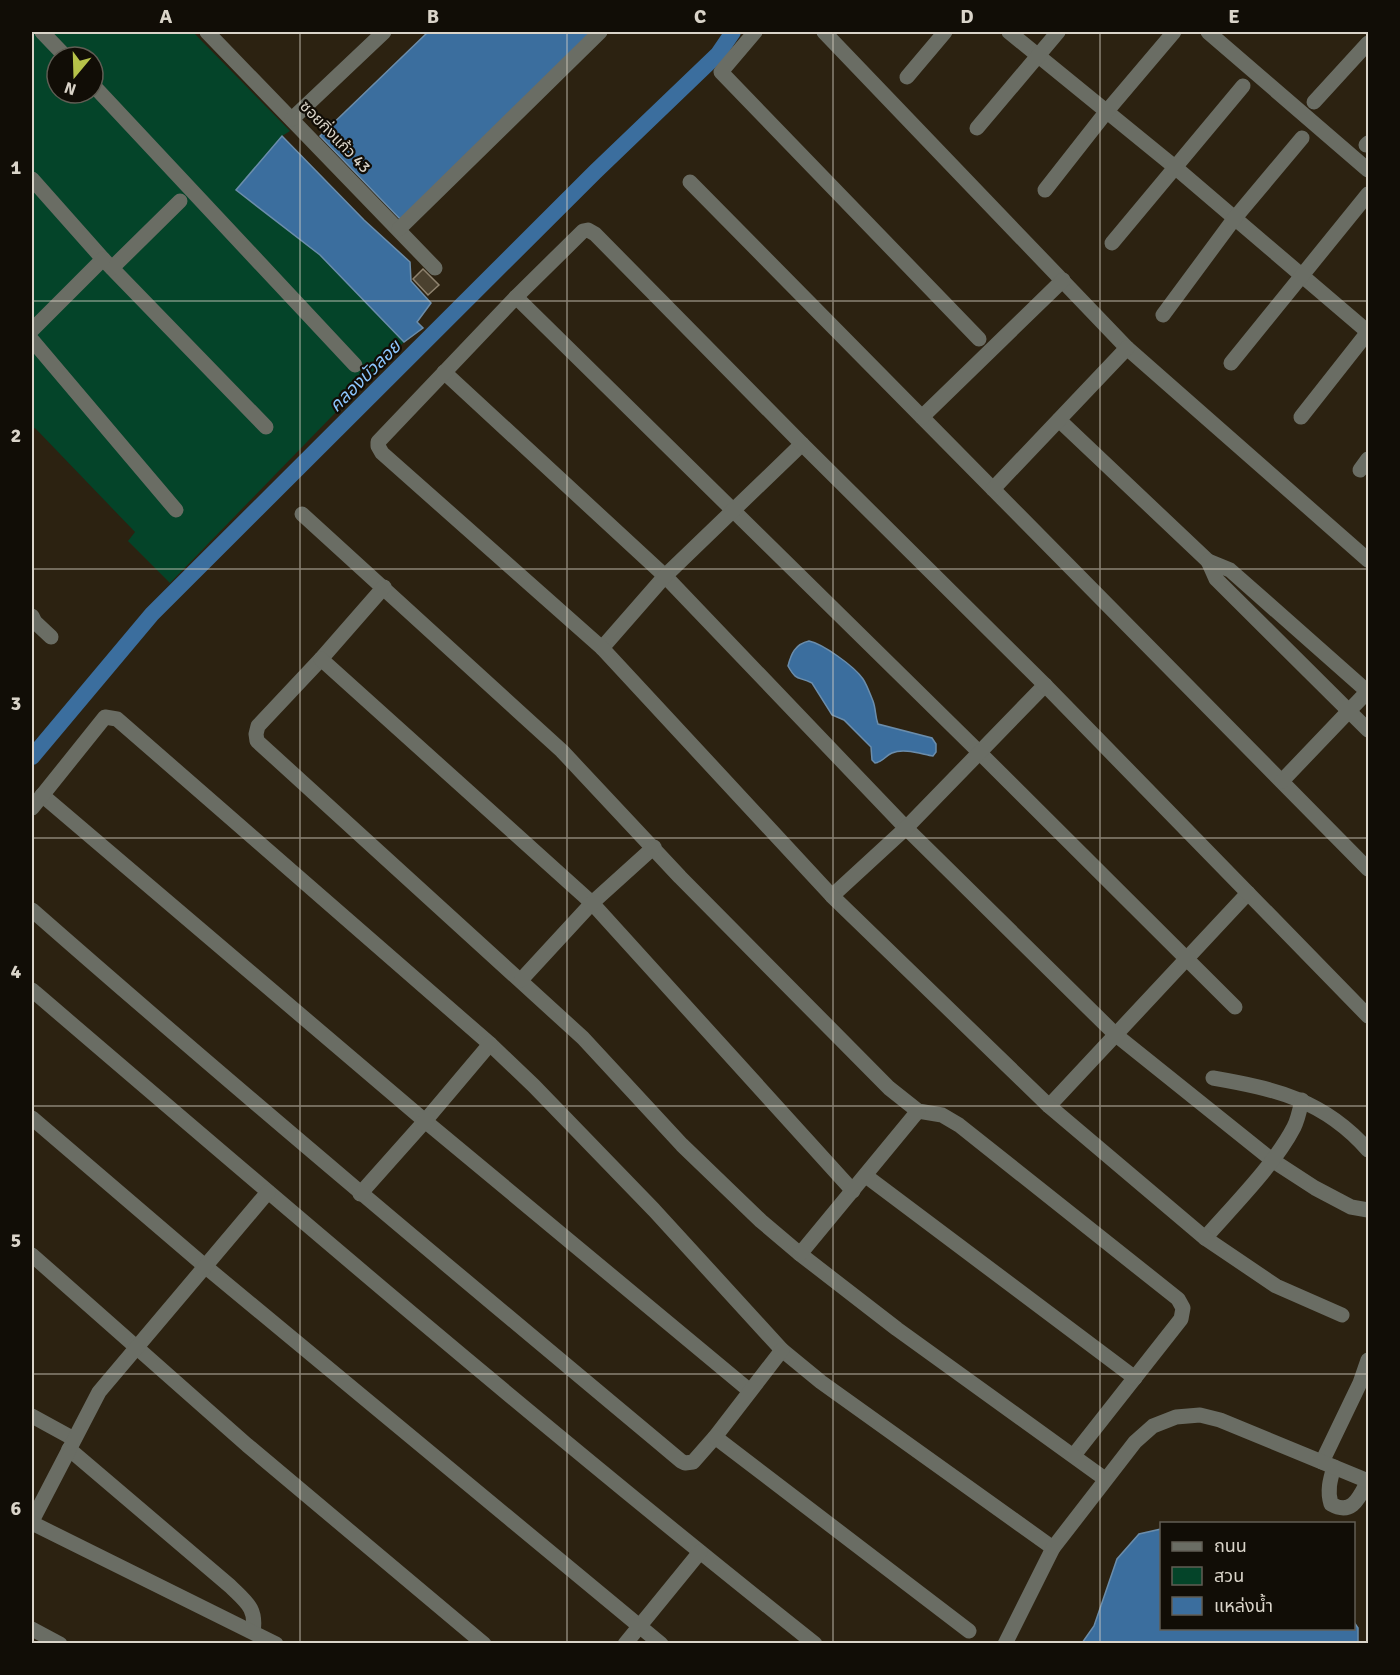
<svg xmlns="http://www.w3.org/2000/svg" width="1400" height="1675" viewBox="0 0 1400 1675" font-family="Signika,'Noto Sans Thai',sans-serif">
	<rect width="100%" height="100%" fill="#2c2211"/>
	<path fill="#044429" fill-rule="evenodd" d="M32 32H193L290 131 282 136 236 190 320 255 404 342 170 583 128 541 135 532 35 428 32 430ZM57 57H93V93H57Z"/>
	<g fill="#3b6e9e" stroke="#6b8dab" stroke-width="1.5">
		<path d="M428 32H594L401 220 320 136Z"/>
		<path d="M282 136 364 220 410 262 411 281 431 303 417 322 423 328 404 342 320 255 236 190Z"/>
		<path d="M809 641C823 644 854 666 863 679 867 685 870 694 873 701 876 709 875 716 878 724L932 738 936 744V752L933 756C921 754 904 748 892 753 885 756 883 762 875 763L872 760 871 747 844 720 832 715 812 683C798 676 797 682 788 666 791 654 795 644 809 641Z"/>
		<path d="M1161 1529 1162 1628H1354V1622L1358 1628V1643H1082L1094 1626 1117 1559 1139 1534Z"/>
	</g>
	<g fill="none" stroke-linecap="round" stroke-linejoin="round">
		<path stroke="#3b6e9e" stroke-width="16" d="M32 757 152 614 595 172 718 54 733 32"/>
	</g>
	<path fill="#4b412f" stroke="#8f836f" stroke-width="1.5" d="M423 269 439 285 428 295 413 279Z"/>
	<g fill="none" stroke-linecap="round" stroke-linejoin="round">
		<g stroke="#6a6d64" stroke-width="15">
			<path d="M42 32 66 57"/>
			<path d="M207 32 435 268"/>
			<path d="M755 32 721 72 979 339"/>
			<path d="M824 32 1127 348 1368 560"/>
			<path d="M1009 32 1176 168 1368 332"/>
			<path d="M1208 32 1368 170"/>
			<path d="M907 77 945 32"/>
			<path d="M93 85 355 365"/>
			<path d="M1314 102 1368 43"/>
			<path d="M292 119 384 32"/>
			<path d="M977 128 1058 32"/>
			<path d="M1366 145 1368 143"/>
			<path d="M32 179 103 259 266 427"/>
			<path d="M690 182 1368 869"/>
			<path d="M1045 190 1107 111 1174 32"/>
			<path d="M399 229 600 32"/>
			<path d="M1112 243 1243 86"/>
			<path d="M112 268 180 201"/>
			<path d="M516 297 980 753 1235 1007"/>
			<path d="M1163 315 1234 219 1302 138"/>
			<path d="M32 330 103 259"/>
			<path d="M32 340 176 510"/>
			<path d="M1231 363 1368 194"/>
			<path d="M444 372 665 576 906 828 1116 1035 1272 1160 1315 1188 1351 1207 1368 1210"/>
			<path d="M922 417 1063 280"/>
			<path d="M1301 417 1368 332"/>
			<path d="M1059 420 1208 561"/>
			<path d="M1360 470 1368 459"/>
			<path d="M993 489 1127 348"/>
			<path d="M302 514 562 751 680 877 889 1088 918 1111 942 1115 959 1125 1178 1299 1183 1308 1181 1319 1074 1455"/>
			<path d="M384 587 321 659 258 726 256 734 257 741 583 1038 682 1145 761 1221 800 1254 897 1329 1105 1479"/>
			<path d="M32 616 35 622 51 637"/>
			<path d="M602 648 665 576 802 444"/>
			<path d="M321 659 592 903 853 1191"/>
			<path d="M1368 692 1230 570 1208 561 1216 579 1368 730"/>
			<path d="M1282 781 1368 691"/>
			<path d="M42 795 425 1121 750 1391"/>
			<path d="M32 808 105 717 117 719 490 1044 534 1086 654 1210 782 1350 821 1382 1053 1548"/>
			<path d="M832 896 906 828 1045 685"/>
			<path d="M32 910C245 1097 463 1279 681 1461L685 1463 693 1462 715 1437 782 1350"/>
			<path d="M521 980 592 903 654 847"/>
			<path d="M32 990C290 1211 549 1433 815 1644"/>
			<path d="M1213 1078C1276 1089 1324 1100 1368 1150"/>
			<path d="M1049 1106 1248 893"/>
			<path d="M32 1118 206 1267 661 1644"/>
			<path d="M866 1176 1135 1378"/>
			<path d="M360 1194 425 1121 490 1044"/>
			<path d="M1205 1238C1233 1206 1275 1164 1294 1127 1298 1119 1300 1109 1302 1100"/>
			<path d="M800 1254 918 1111"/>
			<path d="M32 1255 247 1445 484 1644"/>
			<path d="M1342 1315 1276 1286 1205 1238 1049 1106 832 896 602 648 382 453 378 446V442L516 297 583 231 588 230 595 234 802 444 1045 685 1368 1016"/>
			<path d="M32 1416 74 1439"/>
			<path d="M715 1437 969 1631"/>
			<path d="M69 1449 230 1586C246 1602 257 1608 253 1632"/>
			<path d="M1322 1462 1360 1383 1368 1360"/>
			<path d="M1334 1467C1330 1480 1327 1491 1331 1504 1352 1516 1359 1498 1368 1481"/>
			<path d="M32 1521 99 1392 268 1192"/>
			<path d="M32 1523 276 1644"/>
			<path d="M32 1629 60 1644"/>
			<path d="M625 1644 700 1552"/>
			<path d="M1005 1644 1053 1548 1135 1442 1153 1426 1176 1417 1200 1415 1220 1420 1368 1481"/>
		</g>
	</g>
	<path fill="none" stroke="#dad4c9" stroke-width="1.5" stroke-opacity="0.55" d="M300 32V1644M567 32V1644M833 32V1644M1100 32V1644M32 301H1368M32 569H1368M32 838H1368M32 1106H1368M32 1374H1368"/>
	<g text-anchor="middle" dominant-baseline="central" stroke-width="4.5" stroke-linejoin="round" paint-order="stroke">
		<g font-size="16" fill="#dad4c9" stroke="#110d06">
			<text transform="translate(335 137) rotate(46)">ซอยกิ่งแก้ว 43</text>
		</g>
		<g font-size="18" font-style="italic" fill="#8dc6fe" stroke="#110d06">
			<text transform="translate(365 376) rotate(-45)">คลองบัวลอย</text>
		</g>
	</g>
	<rect width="1400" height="1675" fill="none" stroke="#110d06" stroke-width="66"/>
	<rect x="1160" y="1522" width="195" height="108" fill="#110d06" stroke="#615d54" stroke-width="1.5"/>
	<rect x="1172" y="1542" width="30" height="9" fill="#6a6d64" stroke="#615d54" stroke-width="1.5"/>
	<text x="1214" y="1552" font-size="18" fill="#dad4c9">ถนน</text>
	<rect x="1172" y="1567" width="30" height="18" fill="#044429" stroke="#615d54" stroke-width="1.5"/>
	<text x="1214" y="1582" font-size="18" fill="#dad4c9">สวน</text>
	<rect x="1172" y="1597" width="30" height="18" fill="#3b6e9e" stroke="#615d54" stroke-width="1.5"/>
	<text x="1214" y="1612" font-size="18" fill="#dad4c9">แหล่งน้ำ</text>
	<g transform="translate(75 75) rotate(199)"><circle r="28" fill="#110d06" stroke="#615d54" stroke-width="1.5"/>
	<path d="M0-4.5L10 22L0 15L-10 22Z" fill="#b6c249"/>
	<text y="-9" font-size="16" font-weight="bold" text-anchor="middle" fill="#dad4c9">N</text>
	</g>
	<rect x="33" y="33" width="1334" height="1609" fill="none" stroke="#dad4c9" stroke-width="2"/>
	<g font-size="20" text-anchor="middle" font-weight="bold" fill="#dad4c9">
		<text x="166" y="23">A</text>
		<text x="433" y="23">B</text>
		<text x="700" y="23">C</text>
		<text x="967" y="23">D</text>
		<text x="1234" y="23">E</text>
		<text x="16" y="174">1</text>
		<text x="16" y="442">2</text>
		<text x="16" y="710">3</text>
		<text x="16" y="978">4</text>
		<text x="16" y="1247">5</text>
		<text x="16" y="1515">6</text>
	</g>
</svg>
